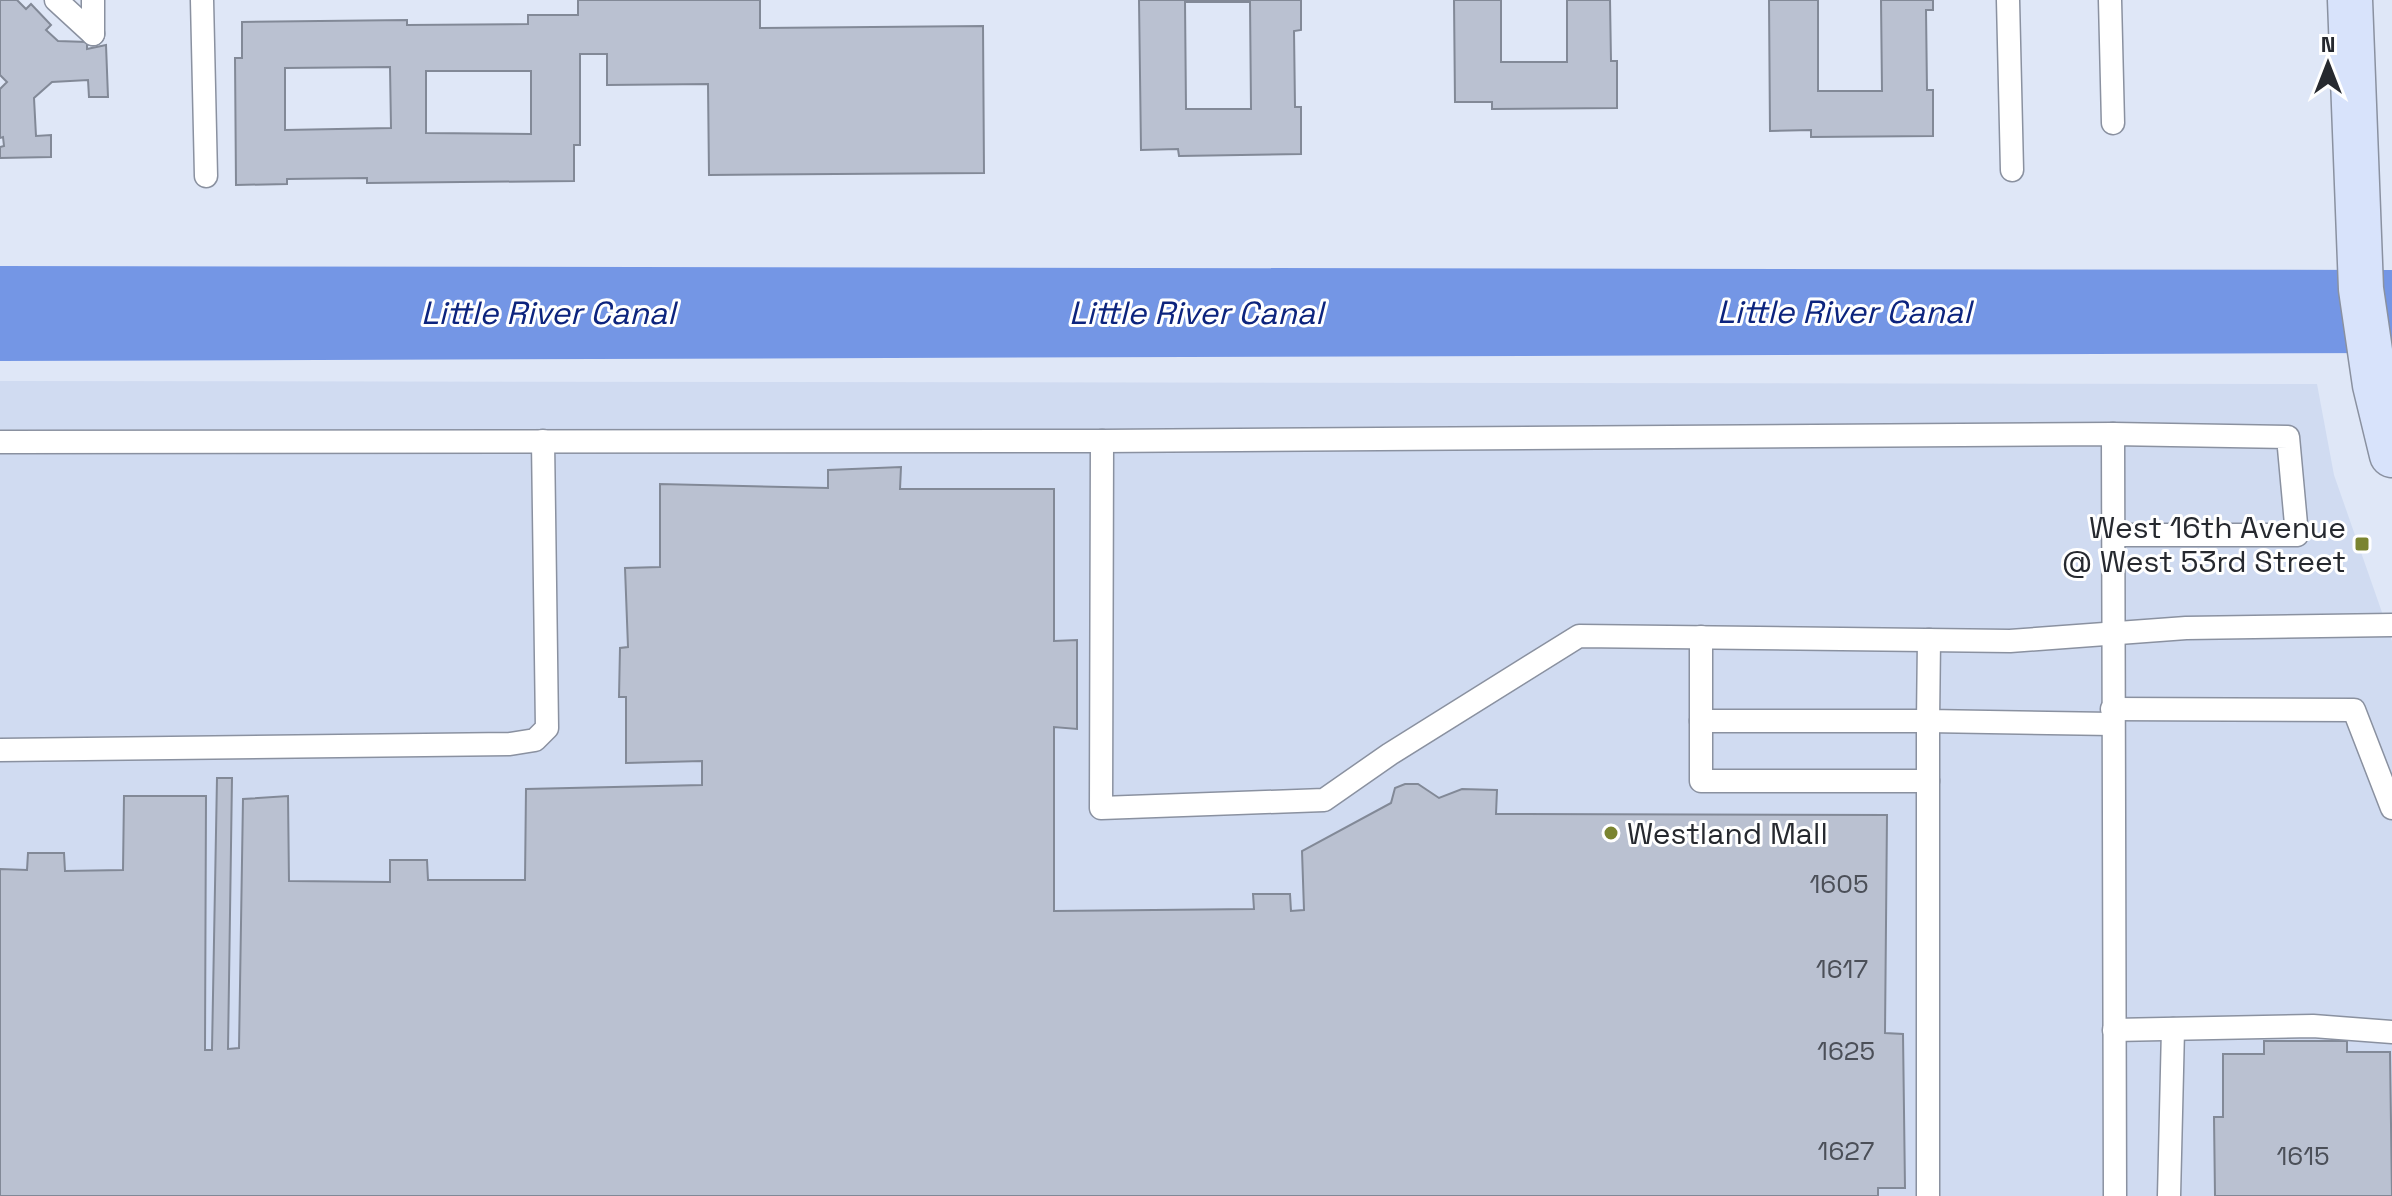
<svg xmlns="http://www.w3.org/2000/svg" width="2392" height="1196" viewBox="0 0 2392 1196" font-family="'Space Grotesk',sans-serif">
	<rect width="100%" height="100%" fill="#dfe7f7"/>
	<path fill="#d0dbf1" d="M0 381 2317 384 2334 475 2392 641V1196H0Z"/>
	<path fill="#7496e5" d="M0 266 2392 270V353L0 361Z"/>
	<g fill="#bac1d1" stroke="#828997" stroke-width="2" fill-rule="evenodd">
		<path d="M0 0H17L26 9 31 4 51 25 46 30 58 41 87 42V49L106 45 108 97H89L88 80 52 82 34 98 36 136 51 135V157L0 158V147L4 146 3 137 0 138V89L7 82 0 75Z"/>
		<path d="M578 0H760V28L983 26 984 173 709 175 708 84 607 85V54H580V145H574V181L367 183V178L287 179V184L236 185 235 58H242V22L407 20V25L528 24V15H578ZM390 67 391 128 285 130V68ZM426 71H531V134L426 133Z"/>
		<path d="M1139 0H1301V30L1294 31 1295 107H1301V154L1179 156 1178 149 1141 150ZM1185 2H1250L1251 109H1186Z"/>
		<path d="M1454 0H1501V62H1567V0H1610L1611 61H1617V108L1492 109V102H1455Z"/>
		<path d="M1769 0H1818V91H1882L1881 0H1933V10H1926L1927 90H1933V136L1811 137V130L1770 131Z"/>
		<path d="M901 467 900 489H1054V641L1077 640V729L1054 727V911L1254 909 1253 894H1290L1291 911 1304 910 1302 851 1391 803 1395 788 1405 784H1418L1439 798 1462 789 1497 790 1496 814 1887 815 1885 1033 1903 1034 1905 1188H1878V1196H0V869L27 870 28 853H64L65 871 123 870 124 796H206L205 1050H212L217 778H232L228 1049 239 1048 243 799 288 796 289 881 390 882V860H427L428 880H525L526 789 702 785V761L626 763V697H619L620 648 628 647 625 568 660 567V484L828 488V470Z"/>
		<path d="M2264 1041H2347V1052H2390L2392 1196H2215L2214 1117H2223V1054H2264Z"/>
	</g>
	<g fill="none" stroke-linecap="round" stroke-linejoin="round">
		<defs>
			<g id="lane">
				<path d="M56 0 93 34"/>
				<path d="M93 0V34"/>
				<path d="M202 0 206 176"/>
				<path d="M2008 0 2012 170"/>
				<path d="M2110 0 2113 123"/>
				<path d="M2113 434 2115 1196"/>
				<path d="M1102 441 1101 808 1324 800 1390 754 1579 636 2010 641 2186 628 2392 625"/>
				<path d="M0 442 1102 441 2113 434 2288 437 2297 535H2113"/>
				<path d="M1701 637V721H1928V1196"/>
				<path d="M1929 640 1928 721 2112 724"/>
				<path d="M2112 709 2354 710 2392 808"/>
				<path d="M1701 721V781H1928"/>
				<path d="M0 750 510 744 535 740 547 728 543 441"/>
				<path d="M2114 1030 2313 1026 2392 1032"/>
				<path d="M2169 1196 2173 1029"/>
			</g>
			<path id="secondary" d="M2350 0 2361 289 2375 385 2392 455"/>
		</defs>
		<use href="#lane" stroke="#8a91a0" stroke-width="25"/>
		<use href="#secondary" stroke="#8a91a0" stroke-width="47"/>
		<use href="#lane" stroke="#fff" stroke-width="22"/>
		<use href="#secondary" stroke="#d8e3fb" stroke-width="44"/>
	</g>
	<g fill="#7a8430" stroke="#fff" stroke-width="3">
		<rect x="2354" y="536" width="16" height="16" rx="4"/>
		<circle cx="1611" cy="833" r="8"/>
	</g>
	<g text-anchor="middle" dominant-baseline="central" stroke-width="6" stroke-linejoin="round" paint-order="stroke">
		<g font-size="26" fill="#4b4f58">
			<text x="1839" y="884">1605</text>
			<text x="1842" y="969">1617</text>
			<text x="1846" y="1051">1625</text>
			<text x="1846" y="1151">1627</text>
			<text x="2303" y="1156">1615</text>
		</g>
		<g font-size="30" fill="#26292f" stroke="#fff" text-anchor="end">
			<text x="2346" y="527">West 16th Avenue<tspan x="2346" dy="34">@ West 53rd Street</tspan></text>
			<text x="1627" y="833" text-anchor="start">Westland Mall</text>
		</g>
		<g font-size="32" font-style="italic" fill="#0c247e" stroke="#fff">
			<text x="1844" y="312">Little River Canal</text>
			<text x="548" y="313">Little River Canal</text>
			<text x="1196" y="313">Little River Canal</text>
		</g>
	</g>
	<g transform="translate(2328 64)" stroke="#ffffff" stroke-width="6" paint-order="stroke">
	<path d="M0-6L14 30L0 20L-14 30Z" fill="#26292f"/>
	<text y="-12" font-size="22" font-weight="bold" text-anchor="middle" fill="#26292f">N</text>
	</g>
</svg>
